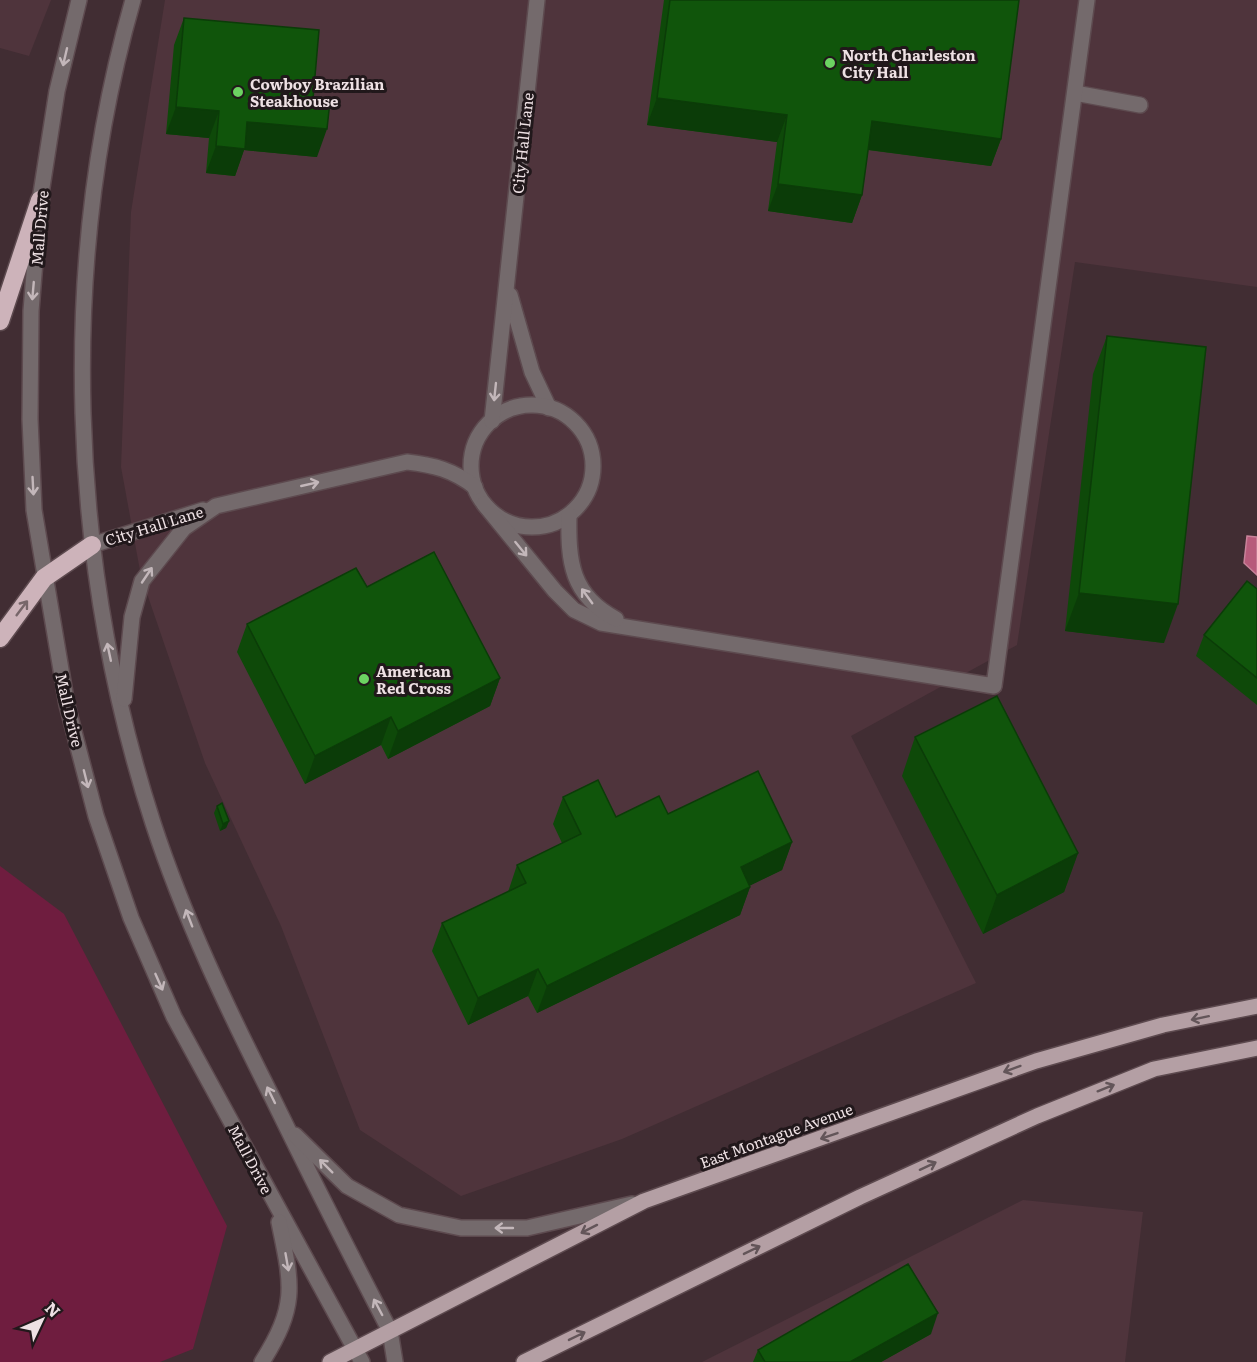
<svg xmlns="http://www.w3.org/2000/svg" width="1257" height="1362" viewBox="0 0 1257 1362" font-family="Literata,serif">
	<rect width="100%" height="100%" fill="#412d33"/>
	<g fill="#4f343c">
		<path d="M0 0H51L29 56 0 48Z"/>
		<path d="M165 0H1257V287L1075 262 1017 645 851 736 976 983 622 1139 461 1196 360 1130 281 926 205 763 141 576 121 467 131 212Z"/>
		<path d="M1023 1200 1143 1212 1125 1362H702Z"/>
	</g>
	<path fill="#6f1d3f" d="M0 866 64 914 227 1226 193 1349 160 1362H0Z"/>
	<path fill="#b75b7b" stroke="#c8839a" stroke-width="1.5" d="M1247 536 1257 537V575L1244 563Z"/>
	<g fill="none" stroke-linecap="round" stroke-linejoin="round">
		<defs>
			<g id="minor">
				<path d="M79 0 57 91 40 200 31 311 30 419 34 510 67 705 96 816 131 918 174 1017 362 1362"/>
				<path d="M133 0C57 264 69 563 153 823 184 918 228 1010 273 1099 311 1177 350 1254 390 1331L395 1362"/>
				<path d="M1075 93 1140 105"/>
				<path d="M510 295 532 372 549 408"/>
				<circle cx="532" cy="466" r="61"/>
				<path d="M492 421 537 0"/>
				<path d="M484 504 555 591 574 610 601 623 994 686 1087 0"/>
				<path d="M569 515C568 562 571 595 616 619"/>
				<path d="M92 545 203 510"/>
				<path d="M124 699 132 617 142 581 184 528 216 506 407 462C434 465 453 470 475 487"/>
				<path d="M295 1135 347 1186 399 1215 461 1228H527L632 1204"/>
				<path d="M262 1362C298 1305 292 1285 279 1222"/>
			</g>
			<g id="major">
				<path d="M330 1362 644 1201 1036 1061 1163 1025 1257 1006"/>
				<path d="M524 1362 860 1197 1037 1116 1154 1069 1257 1048"/>
			</g>
			<g id="highway">
				<path d="M0 321 40 200"/>
				<path d="M0 638 44 578 92 545"/>
			</g>
		</defs>
		<use href="#minor" stroke="#5d4a4f" stroke-width="18"/>
		<use href="#major" stroke="#5d4a4f" stroke-width="18"/>
		<use href="#highway" stroke="#5d4a4f" stroke-width="21"/>
		<use href="#minor" stroke="#746a6c" stroke-width="15"/>
		<use href="#major" stroke="#b49fa4" stroke-width="15"/>
		<use href="#highway" stroke="#cdb3ba" stroke-width="18"/>
	</g>
	<g fill="#0e4909">
		<path d="M664 0H1019L1001 139 991 166 868 150 862 195 852 223 768 211 777 142 647 125Z"/>
		<path d="M184 18 313 99 317 157 244 150 235 176 206 173 209 138 166 134 174 45Z"/>
		<path d="M1107 336 1164 643 1065 631 1093 374Z"/>
		<path d="M367 587 500 678 490 706 388 759 381 745 305 784 237 652 247 624Z"/>
		<path d="M1257 589V705L1196 656 1204 635Z"/>
		<path d="M915 737 1078 853 1064 892 983 934 902 776Z"/>
		<path d="M563 797 616 817 668 814 792 842 782 870 750 885V887L740 915 537 1013 528 996 468 1025 432 951 442 923 508 892 517 865 562 843 553 824Z"/>
		<path d="M217 806 229 821 226 828 220 831 214 813Z"/>
		<path d="M931 1334 881 1362H753L758 1350Z"/>
	</g>
	<g fill="#0b3c08">
		<path d="M657 98 787 115 777 142 647 125Z"/>
		<path d="M176 107 219 111 209 138 166 134Z"/>
		<path d="M872 121 1001 139 991 166 862 149Z"/>
		<path d="M247 122 327 129 317 157 244 150 235 176 206 173 216 146Z"/>
		<path d="M778 184 862 195 852 223 768 211Z"/>
		<path d="M1079 593 1178 604 1164 643 1065 631Z"/>
		<path d="M500 678 490 706 388 759 398 731Z"/>
		<path d="M391 717 381 745 305 784 315 756Z"/>
		<path d="M229 821 226 828 220 831 223 824Z"/>
		<path d="M792 842 782 870 731 895 741 867Z"/>
		<path d="M1078 853 1064 892 983 934 997 895Z"/>
		<path d="M750 887 740 915 537 1013 547 986Z"/>
		<path d="M538 969 528 996 468 1025 478 998Z"/>
		<path d="M938 1313 931 1334 881 1362H850Z"/>
	</g>
	<g fill="#10550b" stroke="#0b3c08" stroke-width="1.5">
		<path d="M670 0H1019L1001 139 872 121 862 195 778 184 787 115 657 98Z"/>
		<path d="M184 18 319 30 313 99 330 101 327 129 247 122 245 149 216 146 219 111 176 107Z"/>
		<path d="M1107 336 1206 347 1178 604 1079 593Z"/>
		<path d="M434 552 500 678 398 731 391 717 315 756 247 624 356 568 367 587Z"/>
		<path d="M1247 581 1257 589V678L1204 635Z"/>
		<path d="M997 696 1078 853 997 895 915 737Z"/>
		<path d="M758 771 792 842 741 867 750 887 547 986 538 969 478 998 442 923 526 883 517 865 581 834 563 797 598 780 616 817 659 796 668 814Z"/>
		<path d="M222 803 229 821 223 824 217 806Z"/>
		<path d="M908 1264 938 1313 850 1362H765L758 1350Z"/>
	</g>
	<defs><path id="oneway-shaft" d="M-6 0H5M1.5-3L5.5 0L1.5 3" fill="none" stroke-width="1.6" stroke-linecap="round" stroke-linejoin="round" transform="scale(1.5)"/></defs>
	<g stroke="#c3b7ba">
		<use href="#oneway-shaft" transform="translate(65 57) rotate(103)"/>
		<use href="#oneway-shaft" transform="translate(33 291) rotate(95)"/>
		<use href="#oneway-shaft" transform="translate(495 392) rotate(96)"/>
		<use href="#oneway-shaft" transform="translate(310 484) rotate(-13)"/>
		<use href="#oneway-shaft" transform="translate(33 486) rotate(87)"/>
		<use href="#oneway-shaft" transform="translate(521 549) rotate(51)"/>
		<use href="#oneway-shaft" transform="translate(147 575) rotate(-56)"/>
		<use href="#oneway-shaft" transform="translate(587 596) rotate(-126)"/>
		<use href="#oneway-shaft" transform="translate(109 652) rotate(-102)"/>
		<use href="#oneway-shaft" transform="translate(86 779) rotate(76)"/>
		<use href="#oneway-shaft" transform="translate(189 918) rotate(-111)"/>
		<use href="#oneway-shaft" transform="translate(159 982) rotate(66)"/>
		<use href="#oneway-shaft" transform="translate(271 1095) rotate(-116)"/>
		<use href="#oneway-shaft" transform="translate(326 1166) rotate(-135)"/>
		<use href="#oneway-shaft" transform="translate(504 1228) rotate(-180)"/>
		<use href="#oneway-shaft" transform="translate(287 1262) rotate(80)"/>
		<use href="#oneway-shaft" transform="translate(378 1307) rotate(-118)"/>
	</g>
	<use stroke="#77666a" href="#oneway-shaft" transform="translate(22 608) rotate(-53)"/>
	<g stroke="#635559">
		<use href="#oneway-shaft" transform="translate(1200 1018) rotate(168)"/>
		<use href="#oneway-shaft" transform="translate(1012 1069) rotate(160)"/>
		<use href="#oneway-shaft" transform="translate(1106 1088) rotate(-22)"/>
		<use href="#oneway-shaft" transform="translate(829 1136) rotate(161)"/>
		<use href="#oneway-shaft" transform="translate(928 1166) rotate(-25)"/>
		<use href="#oneway-shaft" transform="translate(589 1229) rotate(153)"/>
		<use href="#oneway-shaft" transform="translate(752 1250) rotate(-26)"/>
		<use href="#oneway-shaft" transform="translate(577 1336) rotate(-26)"/>
	</g>
	<g fill="#6cd362" stroke="#21181b" stroke-width="2">
		<circle cx="830" cy="63" r="6"/>
		<circle cx="238" cy="92" r="6"/>
		<circle cx="364" cy="679" r="6"/>
	</g>
	<g text-anchor="middle" dominant-baseline="central" stroke-width="6" stroke-linejoin="round" paint-order="stroke">
		<g font-size="15" font-weight="bold" fill="#eee1e4" stroke="#21181b" text-anchor="start">
			<text x="842" y="54">North Charleston<tspan x="842" dy="17">City Hall</tspan></text>
			<text x="250" y="83">Cowboy Brazilian<tspan x="250" dy="17">Steakhouse</tspan></text>
			<text x="376" y="670">American<tspan x="376" dy="17">Red Cross</tspan></text>
		</g>
		<g font-size="15" fill="#eee1e4" stroke="#21181b">
			<text transform="translate(522 143) rotate(-84)">City Hall Lane</text>
			<text transform="translate(39 228) rotate(-85)">Mall Drive</text>
			<text transform="translate(154 525) rotate(-17)">City Hall Lane</text>
			<text transform="translate(70 710) rotate(77)">Mall Drive</text>
			<text transform="translate(776 1135) rotate(-20)">East Montague Avenue</text>
			<text transform="translate(251 1159) rotate(62)">Mall Drive</text>
		</g>
	</g>
	<g transform="translate(42 1320) rotate(46)" stroke="#21181b" stroke-width="4.5" paint-order="stroke">
	<path d="M0-4.5L10 22L0 15L-10 22Z" fill="#eee1e4"/>
	<text y="-9" font-size="16" font-weight="bold" text-anchor="middle" fill="#eee1e4">N</text>
	</g>
</svg>
